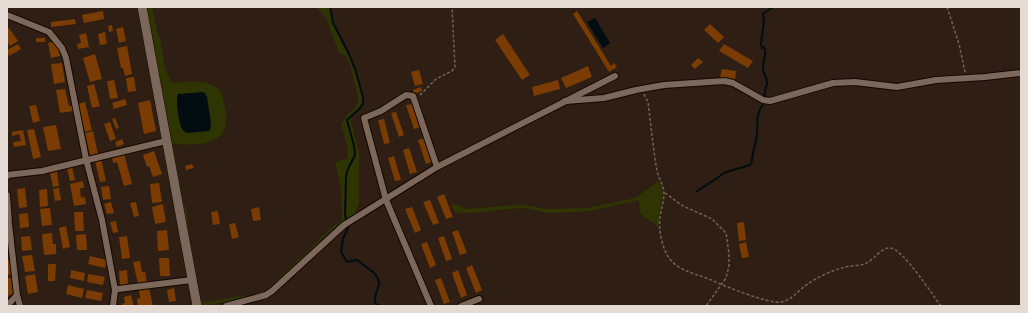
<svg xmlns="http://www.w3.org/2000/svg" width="1028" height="313" viewBox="0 0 1028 313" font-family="Manrope,sans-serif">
	<rect width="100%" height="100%" fill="#2e1e13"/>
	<g fill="#2e3503">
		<path d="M145 7H152L158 35 160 38 165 68 172 83C187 82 204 79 217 88 223 92 223 100 225 107 234 145 201 146 173 144L183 201H181Z"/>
		<path d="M317 7H329L333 24 355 69 362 98V103L360 107 346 120 354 146V155L347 169 346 176 344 215 346 220 332 230 269 291 261 294 206 306H200L182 208 186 206C187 225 191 244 194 263 196 276 198 290 203 303L259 293 267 290 286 271 311 248 333 226 342 220 341 189 335 162 348 158 347 144 341 124 348 114 354 109 358 102V97L350 64 345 55 339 53 326 17 316 8Z"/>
		<path d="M351 117V122L359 153V203L354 215 347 219 346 215 347 177 349 169 356 155 355 145 348 124V120Z"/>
		<path d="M659 181 663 193 658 228 654 223 643 216 640 213 639 200 590 211 576 212 547 213 531 209 522 208 499 210 487 212 455 213 451 204 459 205 466 209 517 205 533 206 545 209 586 208 635 198Z"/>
	</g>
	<g fill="#020d11">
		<path d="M595 18 610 43 603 48 587 22Z"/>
		<path d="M202 92 205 93 207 97 211 123 210 131 187 133C186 133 183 130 182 129 179 123 175 100 178 94Z"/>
	</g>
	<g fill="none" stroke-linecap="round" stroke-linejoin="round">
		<g stroke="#020d11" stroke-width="2">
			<path d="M330 7 333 23 348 52 355 69 363 97V103L360 108 347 120 354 146 355 155 348 169 346 176 345 215 346 219"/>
			<path d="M765 99C763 92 766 90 767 84 768 78 763 74 763 69 762 61 768 54 764 47L762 48 761 44 764 21 763 14 773 7"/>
			<path d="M696 192 726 172 750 165C753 161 752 158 753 153 754 146 757 140 757 134 758 120 755 115 764 103"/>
			<path d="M349 225 343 239 341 252 347 262 356 260 359 261C365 268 380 273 379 284 378 291 373 295 375 303L379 306"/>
		</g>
	</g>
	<g fill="#7a3c02">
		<path d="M103 11 104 19 84 23 82 15Z"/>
		<path d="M577 11 611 66 614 63 617 67 609 72 573 14Z"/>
		<path d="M75 19 76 24 51 27V22Z"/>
		<path d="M710 24 724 37 718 43 704 30Z"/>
		<path d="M112 25 113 31 109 32 108 26Z"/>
		<path d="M123 27 126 41 119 43 116 29Z"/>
		<path d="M9 28 18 41 10 46 7 42V29Z"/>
		<path d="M105 32 107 44 100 45 98 34Z"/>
		<path d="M86 33 89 47 78 49 77 44 81 43 79 35Z"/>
		<path d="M503 34 530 75 522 80 495 40Z"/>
		<rect x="36" y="38" width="9" height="4"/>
		<path d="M57 41 60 56 51 58 48 43Z"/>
		<path d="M18 44 21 49 9 56 7 50Z"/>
		<path d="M724 44 753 61 748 68 719 51Z"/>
		<path d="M127 46 132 74 125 76 123 68H121L117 48Z"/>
		<path d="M95 54 102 79 90 82 83 58Z"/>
		<path d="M698 58 703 62 695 69 691 65Z"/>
		<path d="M62 63 65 82 54 84 51 64Z"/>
		<path d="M588 66 592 77 566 88 561 78Z"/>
		<path d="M722 69 736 71 735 80 720 77Z"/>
		<path d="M419 70 423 84 415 86 411 72Z"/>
		<path d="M134 77 136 91 128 92 126 78Z"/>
		<path d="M114 80 118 98 110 99 107 81Z"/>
		<path d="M558 80 560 89 534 96 532 87Z"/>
		<path d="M94 84 100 106 92 108 87 86Z"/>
		<path d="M421 87 422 91 414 94 413 90Z"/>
		<path d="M65 89 69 106H72L73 111 60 113 56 90Z"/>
		<path d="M125 99 127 105 114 109 112 103Z"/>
		<path d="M150 100 156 131 144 134 138 103Z"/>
		<path d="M85 102 92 130 85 132 78 104Z"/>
		<path d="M413 104 420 127 414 129 406 105Z"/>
		<path d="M36 105 40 121 33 123 29 106Z"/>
		<path d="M396 112 404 135 399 137 391 113Z"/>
		<path d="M115 118 119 128 116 129 112 119Z"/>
		<path d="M384 119 390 143 384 144 378 120Z"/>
		<path d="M110 122 116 139 110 141 104 124Z"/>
		<path d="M56 125 61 149 48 151 43 127Z"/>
		<path d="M34 129 41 157 33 159 27 130Z"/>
		<path d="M23 130 26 145 14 147 13 142 21 141 19 134 12 136V132Z"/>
		<path d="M93 131 98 154 90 156 85 133Z"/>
		<path d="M424 138 432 162 426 164 418 140Z"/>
		<path d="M122 139 124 144 117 147 115 142Z"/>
		<path d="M409 148 417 172 410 174 403 150Z"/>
		<path d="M154 151 162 174 153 177 149 166 147 167 143 155Z"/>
		<path d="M124 154 132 184 124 186 117 162 113 163 112 157Z"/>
		<path d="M394 156 401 180 395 181 388 158Z"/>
		<path d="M101 159 106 181 100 182 95 161Z"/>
		<path d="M192 164 194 168 186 170 185 166Z"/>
		<path d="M72 167 75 180 70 181 67 168Z"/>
		<path d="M57 172 59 186 53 187 50 173Z"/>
		<path d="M83 181 84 188H80L81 198 85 197 86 204 74 206 70 184Z"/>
		<path d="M159 183 162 202 152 203 150 184Z"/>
		<path d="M109 186 111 199 103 200 101 187Z"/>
		<path d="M25 188 27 207 19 208 17 189Z"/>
		<path d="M59 188 61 200 55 201 53 189Z"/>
		<path d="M47 189 48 206 40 207 39 190Z"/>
		<path d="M444 194 453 217 446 219 437 197Z"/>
		<path d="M430 200 439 223 433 225 423 202Z"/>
		<path d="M111 202 114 213 107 214 104 204Z"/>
		<path d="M136 202 139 216 134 217 130 203Z"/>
		<path d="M163 204 166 222 155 224 152 207Z"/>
		<path d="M259 207 261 220 253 221 251 209Z"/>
		<path d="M412 207 421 230 415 233 405 209Z"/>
		<path d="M50 208 52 225 42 226 40 209Z"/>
		<path d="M218 211 220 224 213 225 211 212Z"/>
		<path d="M74 212H83L84 231H75Z"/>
		<path d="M28 213 29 227 20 228 19 214Z"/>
		<path d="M116 221 118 232 113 233 110 222Z"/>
		<path d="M744 222 746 240 739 241 737 223Z"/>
		<path d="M235 223 239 237 232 239 229 224Z"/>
		<path d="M66 226 70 247 63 249 59 228Z"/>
		<path d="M167 230 169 250 158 251 157 231Z"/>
		<path d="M458 230 467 253 460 255 452 232Z"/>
		<path d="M52 233 53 244H56V254L44 255 42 234Z"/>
		<path d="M86 234 87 250H77L76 235Z"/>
		<path d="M30 236 32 250 22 251 21 237Z"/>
		<path d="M127 236 130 258 122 259 119 237Z"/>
		<path d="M444 236 452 259 446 261 438 238Z"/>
		<path d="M427 242 436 265 430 268 421 244Z"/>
		<path d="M746 242 749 257 742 258 739 244Z"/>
		<path d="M32 255 35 271 25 272 22 256Z"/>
		<path d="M90 256 107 260 105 268 88 264Z"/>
		<path d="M159 258H169L170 276H160Z"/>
		<path d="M7 260H10L12 274 7 275Z"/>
		<path d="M140 261 142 272H145L147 283 138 284 133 262Z"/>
		<path d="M48 264H56L55 281H48Z"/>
		<path d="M472 265 482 290 476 293 466 268Z"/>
		<path d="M71 270 85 273 84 281 70 278Z"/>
		<path d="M127 270 128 285H120L119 271Z"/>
		<path d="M458 270 467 295 461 298 452 273Z"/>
		<path d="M35 274 38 292 28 294 25 276Z"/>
		<path d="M88 274 105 277 103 285 87 282Z"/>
		<path d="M7 278H12L14 294 7 296Z"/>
		<path d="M441 278 450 302 444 304 435 280Z"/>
		<path d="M68 285 84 289 82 298 66 294Z"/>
		<path d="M149 288 153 306H138L137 299 140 298 139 290Z"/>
		<path d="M174 288 176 301 169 302 167 290Z"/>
		<path d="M87 290 103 293 101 301 85 298Z"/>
		<path d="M131 295 134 306H123L122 304 125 303 124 297Z"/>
	</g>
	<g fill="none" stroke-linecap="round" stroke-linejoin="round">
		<defs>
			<g id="street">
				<path d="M7 15 49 32 62 48 66 58 86 159 102 220 115 290"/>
				<path d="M565 101 604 98 636 90 664 85 724 81 733 83 763 100 770 101 833 83 855 82 897 87 936 80 985 77 1021 73"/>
				<path d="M7 176V175L42 171 166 141"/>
				<path d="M7 195 9 224 17 295 20 306"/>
				<path d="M7 306 17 295"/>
				<path d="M113 306 115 290 118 289 192 280"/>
				<path d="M226 306 266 295 272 291 344 225 437 167 615 76"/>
				<path d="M431 306 386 200 364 118 381 111 406 95 413 96 437 167"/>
				<path d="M461 306 479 299"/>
			</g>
			<path id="secondary" d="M142 7 197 306"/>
		</defs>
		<use href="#street" stroke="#150701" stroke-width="8"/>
		<use href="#secondary" stroke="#150701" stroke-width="10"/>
		<g stroke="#72635a" stroke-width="1.5" stroke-dasharray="3 2" stroke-linecap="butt">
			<path d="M947 7 959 44 965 72"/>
			<path d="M644 94 648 102C651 125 653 148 657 171 659 179 664 186 664 194 664 200 662 206 661 212 658 224 660 236 664 248 671 269 690 272 709 279 722 285 768 304 781 302 793 300 798 290 808 284 819 276 833 270 846 267 852 265 859 266 864 264 874 261 879 248 890 248 902 247 933 296 941 306"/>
			<path d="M420 95 436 79 452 71 455 67 452 7"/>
			<path d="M665 193 683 206 712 219 726 233 729 254V266L726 278 706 306"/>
		</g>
		<use href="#street" stroke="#7b685b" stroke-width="6"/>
		<use href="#secondary" stroke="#7b685b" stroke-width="9"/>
	</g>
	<rect width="1028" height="313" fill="none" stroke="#e6dbd4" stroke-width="16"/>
</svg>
